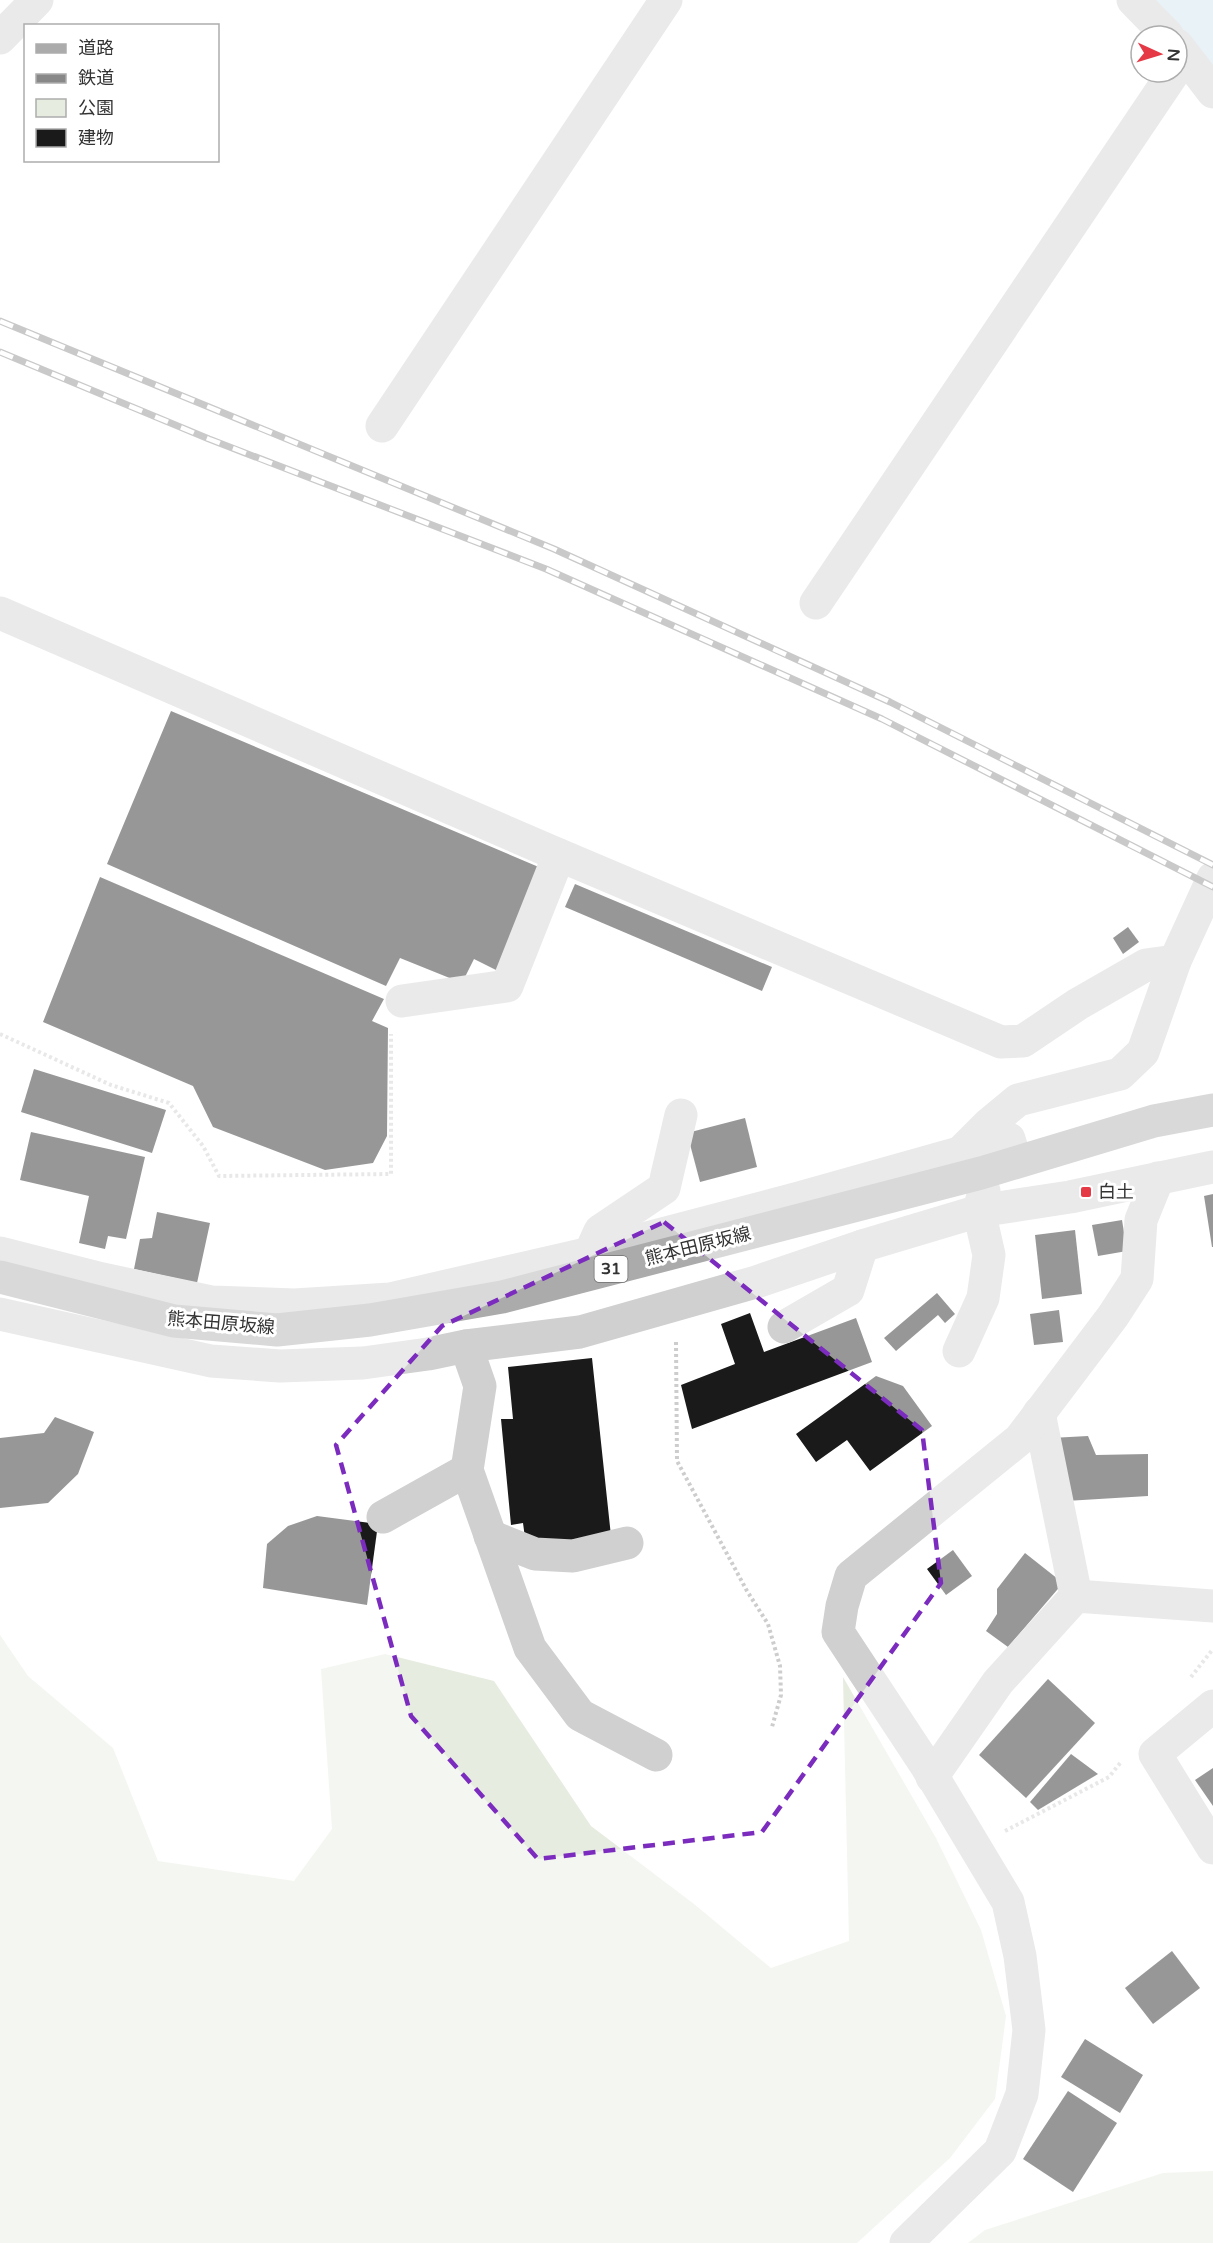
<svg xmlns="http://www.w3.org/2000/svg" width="1213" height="2243" viewBox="0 0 1213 2243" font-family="'Varela Round','Noto Sans JP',sans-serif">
	<rect width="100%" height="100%" fill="#fff"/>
	<g fill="#e6ecdf">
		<path d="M0 1635 28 1676 113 1748 158 1861 294 1881 332 1829 321 1669 385 1654 494 1681 591 1826 694 1904 771 1968 849 1941 843 1677 936 1838 981 1930 1006 2016 995 2099 950 2158 857 2243H0Z"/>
		<path d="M1213 2171V2243H968L985 2230 1163 2173Z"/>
	</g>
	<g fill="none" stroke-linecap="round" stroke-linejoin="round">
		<path stroke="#cfe2ee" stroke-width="66" d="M1182 0 1213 48"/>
	</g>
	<g fill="#1a1a1a">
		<path d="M171 711 541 868 498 971 474 959 462 983 400 958 386 986 107 864Z"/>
		<path d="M100 877 384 999 372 1021 388 1028 387 1136 373 1163 325 1170 213 1127 193 1086 43 1022Z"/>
		<path d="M575 884 772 967 762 991 565 907Z"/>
		<path d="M1128 927 1139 942 1123 954 1113 938Z"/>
		<path d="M34 1069 166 1110 152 1153 21 1112Z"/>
		<path d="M745 1118 757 1167 700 1182 687 1133Z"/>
		<path d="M31 1132 145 1157 126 1239 108 1236 105 1249 79 1243 89 1196 20 1180Z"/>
		<path d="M1213 1194V1247H1212L1204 1196Z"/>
		<path d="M157 1212 210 1223 197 1283 134 1269 140 1239 152 1238Z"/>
		<path d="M1122 1220 1127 1251 1098 1256 1092 1225Z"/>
		<path d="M1075 1230 1082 1294 1042 1299 1035 1235Z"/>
		<path d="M937 1293 955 1314 945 1323 938 1315 896 1351 884 1338Z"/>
		<path d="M1059 1310 1063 1342 1034 1345 1030 1314Z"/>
		<path d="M750 1313 764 1352 856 1318 872 1362 692 1429 681 1385 735 1364 721 1324Z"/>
		<path d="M592 1358 611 1536 526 1545 523 1523 511 1525 501 1419H513L508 1367Z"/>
		<path d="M876 1376 903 1386 932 1426 870 1471 847 1440 816 1462 796 1434Z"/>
		<path d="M55 1417 94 1432 78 1474 48 1503 0 1508V1438L44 1433Z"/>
		<path d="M1088 1436 1096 1455 1148 1454V1496L1066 1501 1051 1438Z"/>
		<path d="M317 1516 378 1524 367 1605 263 1588 267 1544 288 1526Z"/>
		<path d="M953 1550 972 1576 946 1595 927 1569Z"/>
		<path d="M1025 1553 1063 1583 1008 1647 986 1631 997 1614V1589Z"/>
		<path d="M1048 1679 1095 1723 1026 1798 979 1755Z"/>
		<path d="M1071 1754 1098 1774 1038 1810 1030 1802Z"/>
		<path d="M1213 1768V1806L1195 1780Z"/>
		<path d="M1172 1951 1200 1988 1153 2024 1125 1988Z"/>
		<path d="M1085 2039 1143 2075 1120 2113 1061 2077Z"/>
		<path d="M1068 2091 1117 2123 1073 2192 1023 2159Z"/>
	</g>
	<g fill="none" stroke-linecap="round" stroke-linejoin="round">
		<g stroke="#cdcdcd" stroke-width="4" stroke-dasharray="3 3" stroke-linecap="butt">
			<path d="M0 1034 111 1085 169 1103 203 1146 219 1176 391 1174V1034"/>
			<path d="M676 1342 677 1461 747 1591 768 1624 780 1666 781 1695 772 1727"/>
			<path d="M1191 1677 1213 1649"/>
			<path d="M1005 1831 1109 1777 1121 1762"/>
		</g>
		<g stroke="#d0d0d0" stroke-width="33">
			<path d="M1133 0 1168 36"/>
			<path d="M0 38 37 0"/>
			<path d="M1177 45 1213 92"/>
			<path d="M382 426 666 0"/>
			<path d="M816 603 1174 72"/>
			<path d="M0 613 552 852 1001 1042 1023 1041 1078 1004 1146 965 1175 961"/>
			<path d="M402 1001 507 986 559 855"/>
			<path d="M963 1150 989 1124 1018 1100 1120 1074 1143 1052 1175 961 1213 878"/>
			<path d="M984 1191 979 1211 1070 1197 1213 1167"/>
			<path d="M0 1253 102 1279 211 1302 295 1305 390 1299 590 1253 799 1198 1009 1139 1016 1162"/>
			<path d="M590 1253 600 1231 664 1188 681 1115"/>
			<path d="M0 1314 211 1361 280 1366 363 1363 428 1354 466 1346 580 1332 756 1282 862 1246"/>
			<path d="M784 1327 848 1290 862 1246 979 1211 989 1255 983 1298 959 1351"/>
			<path d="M466 1346 480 1386 467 1470 530 1648 580 1715 656 1755"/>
			<path d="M1039 1413 1076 1596"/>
			<path d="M383 1517 467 1470"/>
			<path d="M490 1536 535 1554 573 1556 627 1543"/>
			<path d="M1213 1706 1155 1754 1213 1848"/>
			<path d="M932 1777 998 1682 1076 1596 1213 1606"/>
			<path d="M906 2243 1000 2151 1022 2094 1029 2030 1020 1956 1008 1902 927 1767 838 1632 842 1606 851 1576 1020 1439 1113 1316 1137 1279 1141 1220 1158 1178"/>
		</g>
		<path stroke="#ababab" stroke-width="33" d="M0 1277 174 1321 277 1330 370 1320 502 1297 981 1173 1154 1121 1213 1110"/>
		<defs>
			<g id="rail">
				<path d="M0 321 554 549 890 702 1213 865"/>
				<path d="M0 352 209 439 546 569 882 719 1213 887"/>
			</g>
		</defs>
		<use href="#rail" stroke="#888" stroke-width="7"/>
		<use href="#rail" stroke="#fff" stroke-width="4.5" stroke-dasharray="14" stroke-linecap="butt"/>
	</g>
	<path d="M0 0H1213V2243H0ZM664 1222 922 1430 941 1583 762 1832 538 1859 411 1716 336 1445 442 1326Z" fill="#fff" fill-opacity=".55" fill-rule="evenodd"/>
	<path fill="none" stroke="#7b2cbf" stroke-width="4.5" stroke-dasharray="12 8" stroke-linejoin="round" d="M664 1222 922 1430 941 1583 762 1832 538 1859 411 1716 336 1445 442 1326Z"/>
	<rect fill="#e63946" stroke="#fff" stroke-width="2" x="1080" y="1186" width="12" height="12" rx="3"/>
	<g text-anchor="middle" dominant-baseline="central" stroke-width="6" stroke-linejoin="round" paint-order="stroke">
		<rect fill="#fff" stroke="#707070" stroke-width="1.5" x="594.5" y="1256" width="33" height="26" rx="4.5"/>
		<g font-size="16" font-weight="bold" fill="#333">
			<text x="611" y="1269">31</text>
		</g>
		<g font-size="18" fill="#333" stroke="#fff" text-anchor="start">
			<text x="1098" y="1192">白土</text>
		</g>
		<g font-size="18" fill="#333" stroke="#fff">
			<text transform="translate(698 1246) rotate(-14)">熊本田原坂線</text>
			<text transform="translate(221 1323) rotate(5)">熊本田原坂線</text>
		</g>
	</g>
	<rect x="24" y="24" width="195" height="138" fill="#ffffff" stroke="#adadad" stroke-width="1.5"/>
	<rect x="36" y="44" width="30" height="9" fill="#ababab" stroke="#adadad" stroke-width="1.5"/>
	<text x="78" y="54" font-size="18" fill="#333333">道路</text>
	<rect x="36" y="74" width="30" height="9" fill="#888888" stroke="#adadad" stroke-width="1.5"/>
	<text x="78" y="84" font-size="18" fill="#333333">鉄道</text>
	<rect x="36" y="99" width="30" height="18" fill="#e6ecdf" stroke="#adadad" stroke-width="1.5"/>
	<text x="78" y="114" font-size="18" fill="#333333">公園</text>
	<rect x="36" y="129" width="30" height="18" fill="#1a1a1a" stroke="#adadad" stroke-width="1.5"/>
	<text x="78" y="144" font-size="18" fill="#333333">建物</text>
	<g transform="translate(1159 54) rotate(94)"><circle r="28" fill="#ffffff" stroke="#adadad" stroke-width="1.5"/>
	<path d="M0-4.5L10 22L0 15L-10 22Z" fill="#e63946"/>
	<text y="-9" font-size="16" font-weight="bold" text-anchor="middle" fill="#333333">N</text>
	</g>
</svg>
